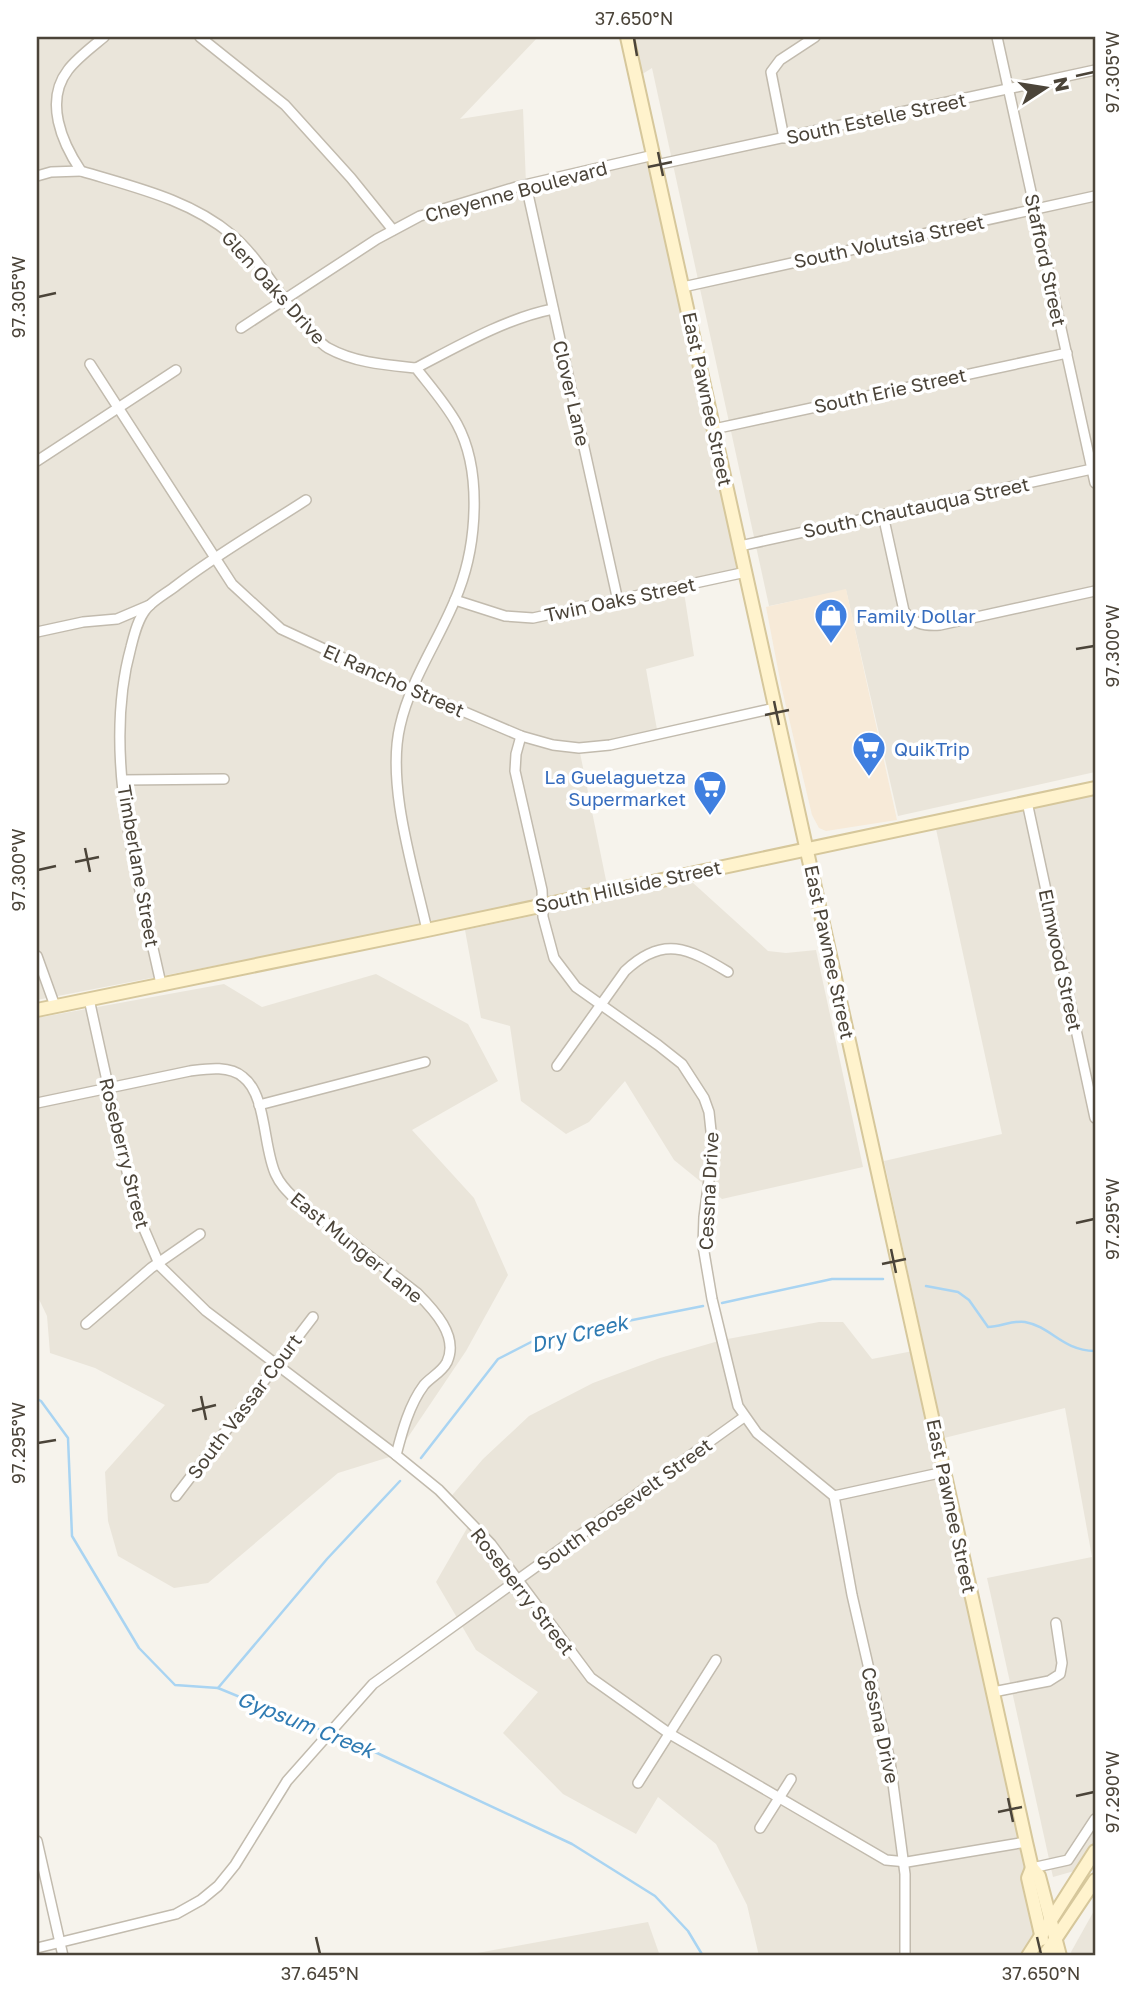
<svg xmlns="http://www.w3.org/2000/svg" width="1132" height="1993" viewBox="0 0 1132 1993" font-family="'Golos Text',sans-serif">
	<rect width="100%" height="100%" fill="#f6f3ec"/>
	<g fill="#eae5da">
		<path d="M37 37H538L460 119 523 109 526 184 654 155 746 572 683 586 694 656 646 669 658 735 579 748 608 890 37 1000Z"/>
		<path d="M629 37H1095V772L898 816 846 590 769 606 652 68 636 78Z"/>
		<path d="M1095 795V1851L1085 1868 1053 1877 987 1578 1092 1557 1065 1408 944 1438 884 1161 1002 1134 936 829Z"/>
		<path d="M692 882 768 951 786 953 816 950 863 1167 722 1199 674 1160 625 1081 589 1122 566 1134 521 1101 510 1026 481 1018 465 930Z"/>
		<path d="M376 974 468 1024 498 1081 412 1130 474 1198 508 1275 466 1351 396 1455 338 1473 208 1583 174 1588 118 1556 108 1521 105 1472 165 1405 95 1368 50 1353 47 1316 37 1295V1018L224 984 262 1007Z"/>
		<path d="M819 1322H843L872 1359 918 1350 1039 1928 1021 1956H759L747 1905 716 1844 658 1797 636 1834 563 1794 503 1733 538 1692 476 1650 436 1582 470 1523 448 1500 483 1459 529 1416 593 1383 660 1358 722 1340Z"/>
		<path d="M1095 1909V1956H1072L1071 1952Z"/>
		<path d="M648 1922 660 1956H461Z"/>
	</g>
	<path fill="#f7ead8" d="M846 589 897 820 826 831 819 828 812 815 781 685 766 607Z"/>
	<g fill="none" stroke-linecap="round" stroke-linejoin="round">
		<g stroke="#a9d4f2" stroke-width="2.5">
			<path d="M926 1286 958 1292 969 1300 988 1327C1000 1327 1013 1320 1025 1322 1052 1327 1061 1350 1095 1351"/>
			<path d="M722 1303 832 1279H883"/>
			<path d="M37 1399 41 1401 68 1438 72 1536 139 1648 175 1685 218 1688 377 1753 572 1844 655 1896 688 1931 703 1956"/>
			<path d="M421 1458 498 1359 537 1339 703 1306"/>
			<path d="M218 1688 327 1559 400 1481"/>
		</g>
		<defs>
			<g id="street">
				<path d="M104 37C92 47 77 58 68 70 44 101 62 143 81 171 133 187 189 199 232 235 261 259 282 302 309 330 315 336 321 344 328 348 355 363 387 365 416 368 430 386 446 404 457 424 482 470 477 542 459 590 442 636 411 677 400 726 386 785 414 871 427 930"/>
				<path d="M200 37 285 105 351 178 393 230"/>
				<path d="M997 37 1095 483"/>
				<path d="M784 138 771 72 780 60 815 37"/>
				<path d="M656 165 1095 70"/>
				<path d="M37 176 51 172 81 171"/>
				<path d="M526 185 618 601"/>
				<path d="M683 287 1095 196"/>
				<path d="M241 328 377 239 420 216 516 187 654 155"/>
				<path d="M90 364 232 584 281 629 413 690 521 736 553 745 579 748 610 745 775 708"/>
				<path d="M416 368C458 346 507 318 553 309"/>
				<path d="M714 429 1067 353"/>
				<path d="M37 461 176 370"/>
				<path d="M883 515 904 611C914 624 923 626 940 625L1095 591"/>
				<path d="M740 546 1092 469"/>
				<path d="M455 600 505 616 533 618 746 572"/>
				<path d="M37 632 83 622 117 619 150 605"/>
				<path d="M521 736 516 754 515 771 542 890 543 917 554 958 576 987 658 1045 682 1064 704 1098 709 1112 713 1150 704 1217 703 1246 712 1299 738 1406 757 1433 834 1496 852 1595 890 1761 905 1874V1956"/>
				<path d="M123 780 224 779"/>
				<path d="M1027 802 1095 1118"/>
				<path d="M37 956 55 1006"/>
				<path d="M161 984C138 878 101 755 131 647 134 635 138 618 147 608 155 599 167 593 177 585 217 554 263 528 306 500"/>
				<path d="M89 999 135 1208 160 1266 206 1311 396 1455 439 1490 491 1544 591 1678 670 1734 886 1860 907 1862 1026 1842"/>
				<path d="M557 1066 625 971C663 935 688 948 728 972"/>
				<path d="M37 1103 190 1071C206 1069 229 1065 243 1077 267 1095 263 1149 276 1175 280 1184 286 1190 293 1197L417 1293C434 1310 459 1336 447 1362 442 1372 431 1377 424 1385 409 1405 402 1432 396 1455"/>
				<path d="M259 1105 425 1062"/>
				<path d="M86 1324 151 1268 200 1234"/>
				<path d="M176 1496 313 1317"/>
				<path d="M834 1496 944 1472"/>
				<path d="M993 1692 1049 1681 1060 1674 1062 1663 1056 1623"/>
				<path d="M638 1783 716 1660"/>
				<path d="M760 1828 791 1779"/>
				<path d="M37 1841 63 1956"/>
				<path d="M1032 1868 1068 1860 1095 1819"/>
				<path d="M37 1948 176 1914 201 1900 218 1886 235 1865 287 1781 373 1684 744 1417"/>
			</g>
			<g id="secondary">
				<path d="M627 37 1026 1842 1032 1868 1039 1876 1060 1956"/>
				<path d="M37 1010 427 930 1095 788"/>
				<path d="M1032 1868 1028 1878 1042 1939"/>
				<path d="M1028 1956 1095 1851"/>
				<path d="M1044 1956 1095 1880"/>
			</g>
		</defs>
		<use href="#street" stroke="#c2bbae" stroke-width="12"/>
		<use href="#secondary" stroke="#d6c79b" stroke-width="16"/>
		<use href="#street" stroke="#fff" stroke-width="9"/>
		<use href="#secondary" stroke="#fff3cd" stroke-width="12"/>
	</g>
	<path fill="none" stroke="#4b4439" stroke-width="2.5" d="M634 38 637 56M1076 76 1094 72M658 152 663 176M648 167 672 162M38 297 56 293M1076 649 1094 646M774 701 779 725M765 715 789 710M85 848 90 872M75 862 99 857M38 870 56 866M1076 1223 1094 1219M891 1249 896 1273M882 1264 906 1259M201 1396 206 1420M192 1411 216 1405M38 1443 56 1440M1076 1796 1094 1792M1008 1798 1013 1822M998 1812 1022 1807M316 1937 320 1954M1037 1937 1041 1954"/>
	<defs>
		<symbol id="shop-pin" viewBox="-11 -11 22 30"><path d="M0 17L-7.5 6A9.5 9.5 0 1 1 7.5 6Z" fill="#3f7fe0" stroke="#fff"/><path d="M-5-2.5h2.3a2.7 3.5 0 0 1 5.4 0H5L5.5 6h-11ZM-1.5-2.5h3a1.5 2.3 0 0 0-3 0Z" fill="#fff"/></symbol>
		<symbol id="supermarket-pin" viewBox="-11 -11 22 30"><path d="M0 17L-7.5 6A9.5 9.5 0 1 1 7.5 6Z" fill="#3f7fe0" stroke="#fff"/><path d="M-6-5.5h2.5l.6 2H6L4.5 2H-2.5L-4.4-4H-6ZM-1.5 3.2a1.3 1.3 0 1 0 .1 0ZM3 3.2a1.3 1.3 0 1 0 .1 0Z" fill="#fff"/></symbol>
	</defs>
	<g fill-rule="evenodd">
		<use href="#shop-pin" x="812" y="596" width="38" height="52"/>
		<use href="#supermarket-pin" x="850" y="729" width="38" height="52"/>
		<use href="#supermarket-pin" x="691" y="768" width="38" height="52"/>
	</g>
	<g text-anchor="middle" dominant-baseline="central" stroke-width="7" stroke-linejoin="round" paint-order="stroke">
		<g font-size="19" fill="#4b4439" stroke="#fff">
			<text transform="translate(876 118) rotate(-12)">South Estelle Street</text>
			<text transform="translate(516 191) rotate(-15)">Cheyenne Boulevard</text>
			<text transform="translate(889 241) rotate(-12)">South Volutsia Street</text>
			<text transform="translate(1046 260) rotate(78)">Stafford Street</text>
			<text transform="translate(274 287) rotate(48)">Glen Oaks Drive</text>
			<text transform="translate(890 390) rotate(-12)">South Erie Street</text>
			<text transform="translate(572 393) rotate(77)">Clover Lane</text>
			<text transform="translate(708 399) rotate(78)">East Pawnee Street</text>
			<text transform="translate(916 507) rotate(-12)">South Chautauqua Street</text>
			<text transform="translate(620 599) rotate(-12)">Twin Oaks Street</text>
			<text transform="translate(394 680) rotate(24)">El Rancho Street</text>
			<text transform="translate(139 866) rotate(80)">Timberlane Street</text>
			<text transform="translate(628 886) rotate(-12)">South Hillside Street</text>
			<text transform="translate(830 952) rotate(78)">East Pawnee Street</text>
			<text transform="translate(1061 960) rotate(78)">Elmwood Street</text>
			<text transform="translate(125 1153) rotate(76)">Roseberry Street</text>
			<text transform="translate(708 1191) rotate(-87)">Cessna Drive</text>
			<text transform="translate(357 1247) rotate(39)">East Munger Lane</text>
			<text transform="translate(244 1406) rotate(-53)">South Vassar Court</text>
			<text transform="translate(624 1504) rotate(-36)">South Roosevelt Street</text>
			<text transform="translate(952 1506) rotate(78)">East Pawnee Street</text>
			<text transform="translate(523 1591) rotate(52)">Roseberry Street</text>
			<text transform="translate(881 1725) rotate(78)">Cessna Drive</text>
		</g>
		<g font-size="19" fill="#366cbe" stroke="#fff" text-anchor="start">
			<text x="856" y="615">Family Dollar</text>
			<text x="894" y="748">QuikTrip</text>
			<text x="686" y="776" text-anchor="end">La Guelaguetza<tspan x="686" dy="22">Supermarket</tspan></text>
		</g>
		<g font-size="21" font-style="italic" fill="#2e7ab2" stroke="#fff">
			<text transform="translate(579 1333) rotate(-14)">Dry Creek</text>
			<text transform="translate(306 1724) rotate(22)">Gypsum Creek</text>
		</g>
	</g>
	<rect width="1132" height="1993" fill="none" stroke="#ffffff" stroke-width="77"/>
	<g transform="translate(1045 88) rotate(78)" stroke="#ffffff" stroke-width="5" paint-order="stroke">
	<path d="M0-5L12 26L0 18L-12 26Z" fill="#4b4439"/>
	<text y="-10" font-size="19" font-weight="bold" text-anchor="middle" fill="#4b4439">N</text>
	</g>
	<rect x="38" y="38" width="1056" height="1916" fill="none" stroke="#4b4439" stroke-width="2.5"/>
	<g font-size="18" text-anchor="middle" fill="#4b4439">
		<text x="634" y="25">37.650°N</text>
		<text transform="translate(1113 72) rotate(-90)" y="6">97.305°W</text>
		<text transform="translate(19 297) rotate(-90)" y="6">97.305°W</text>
		<text transform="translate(1113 646) rotate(-90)" y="6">97.300°W</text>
		<text transform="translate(19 870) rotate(-90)" y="6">97.300°W</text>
		<text transform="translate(1113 1219) rotate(-90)" y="6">97.295°W</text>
		<text transform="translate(19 1443) rotate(-90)" y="6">97.295°W</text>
		<text transform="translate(1113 1792) rotate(-90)" y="6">97.290°W</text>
		<text x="320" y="1980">37.645°N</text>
		<text x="1041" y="1980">37.650°N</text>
	</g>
</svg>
